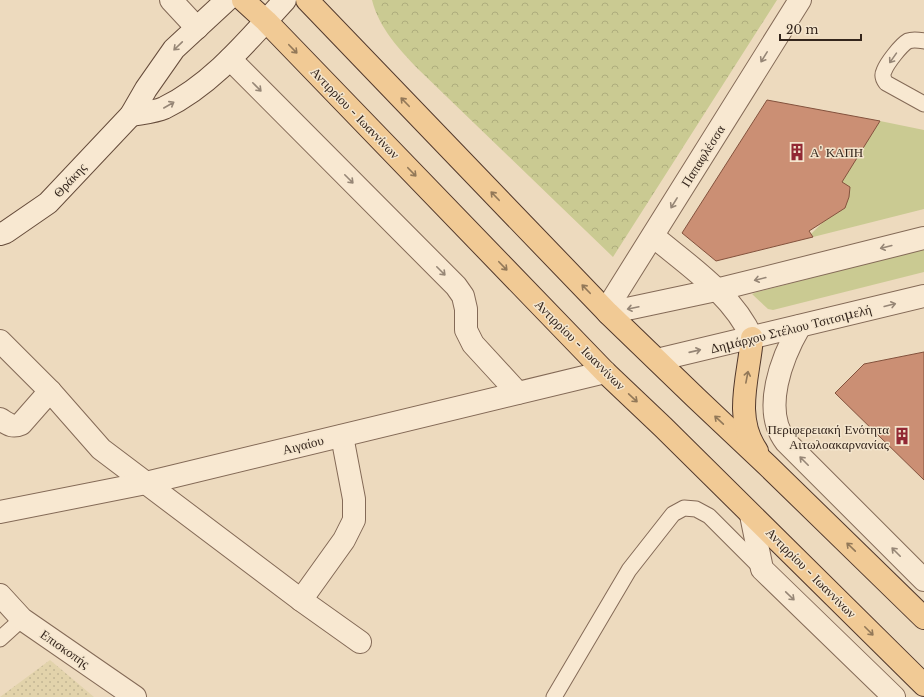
<svg xmlns="http://www.w3.org/2000/svg" width="924" height="697" font-family="'Libre Baskerville',serif">
  <defs>
    <pattern id="farmland-dots" width="8" height="8" patternUnits="userSpaceOnUse"><rect width="8" height="8" fill="#e2d3ab"/><path d="M2 2h.1M6 6h.1" fill="none" stroke="#c2b593" stroke-width="1.8" stroke-linecap="round"/></pattern>
    <pattern id="park-crowns" width="20" height="18" patternUnits="userSpaceOnUse"><rect width="20" height="18" fill="#caca92"/><path d="M2 6a3 3 0 1 1 6 0M12 15a3 3 0 1 1 6 0" fill="none" stroke="#aead7d"/></pattern>
  </defs>
  <rect width="100%" height="100%" fill="#eddabe"/>
  <!-- farmland -->
  <polygon fill="url(#farmland-dots)" points="50,660 94,697 0,697"/>
  <!-- grass -->
  <g fill="#caca92">
    <polygon points="880,121 924,130 924,209 813,237 811,234 824,221 845,208 849,197 850,188 842,182"/>
    <polygon points="924,249 924,272 773,310 768,309 752,294 757,292"/>
  </g>
  <!-- park -->
  <path fill="url(#park-crowns)" d="M372,0H777L613,257L418,69C399,49 379,28 372,0Z"/>
  <!-- building -->
  <g fill="#cb8f74" stroke="#83523d">
    <polygon points="767,100 880,121 842,182 850,187 849,197 845,208 809,231 813,237 716,261 682,233"/>
    <polygon points="924,352 924,480 835,393 864,364"/>
  </g>
  <g fill="none" stroke-linecap="round" stroke-linejoin="round">
    <!-- service casing -->
    <g stroke="#846a57" stroke-width="17">
      <g id="service">
        <path d="M924,41C919,40 913,39 908,41C901,45 887,63 884,71C882,75 883,79 886,83L924,104"/>
        <polyline points="0,639 22,619"/>
        <polyline points="554,697 629,570 673,514 684,508 696,509 709,516 762,569"/>
      </g>
    </g>
    <!-- minor casing -->
    <g stroke="#846a57" stroke-width="24">
      <g id="minor">
        <polyline points="171,0 197,28"/>
        <polyline points="230,59 456,286 463,296 466,309 466,330 473,344 518,393"/>
        <path d="M653,236C689,266 733,295 752,338"/>
        <polyline points="606,310 800,0"/>
        <polyline points="608,313 716,290 924,238"/>
        <polyline points="0,341 50,391 101,449 301,600 360,642"/>
        <polyline points="657,360 924,296"/>
        <path d="M0,419C8,424 12,428 21,424L50,391"/>
        <polyline points="0,595 22,619 135,697"/>
        <polyline points="301,600 344,540 354,520 354,499 342,436"/>
      </g>
    </g>
    <!-- tertiary casing -->
    <g stroke="#846a57" stroke-width="24">
      <g id="tertiary">
        <path d="M800,326C782,357 761,410 786,442L924,580"/>
        <polyline points="0,512 146,483 605,372"/>
        <polyline points="751,515 762,569 894,697"/>
      </g>
    </g>
    <!-- secondary casing -->
    <g stroke="#664c3b" stroke-width="24">
      <g id="secondary">
        <path d="M131,115C142,113 155,112 164,108C213,84 249,39 285,0"/>
        <polyline points="0,234 6,232 48,203 131,115 146,89 174,49 227,0"/>
      </g>
    </g>
    <!-- primary casing -->
    <g stroke="#52392c" stroke-width="24">
      <g id="primary">
        <polyline points="243,0 266,21 605,372 663,427 924,685"/>
        <polyline points="307,0 608,313 695,397 767,465 924,618"/>
        <path d="M752,338C749,376 733,417 757,451"/>
      </g>
    </g>
    <!-- service -->
    <use href="#service" stroke="#f8e8d1" stroke-width="15"/>
    <!-- minor -->
    <use href="#minor" stroke="#f8e8d1" stroke-width="22"/>
    <!-- tertiary -->
    <use href="#tertiary" stroke="#f8e8d1" stroke-width="22"/>
    <!-- secondary -->
    <use href="#secondary" stroke="#f8e8d1" stroke-width="22"/>
    <!-- primary -->
    <use href="#primary" stroke="#f1ca95" stroke-width="22"/>
  </g>
  <!-- one-way arrows -->
  <defs><path id="oneway-shaft" d="M-6 0H5M1.5-3L5.5 0L1.5 3" fill="none" stroke-width="1.6" stroke-linecap="round" stroke-linejoin="round"/></defs>
  <g stroke="#968676">
    <use href="#oneway-shaft" transform="translate(178 46) rotate(136)"/>
    <use href="#oneway-shaft" transform="translate(764 57) rotate(122)"/>
    <use href="#oneway-shaft" transform="translate(893 58) rotate(125)"/>
    <use href="#oneway-shaft" transform="translate(257 87) rotate(45)"/>
    <use href="#oneway-shaft" transform="translate(169 105) rotate(-30)"/>
    <use href="#oneway-shaft" transform="translate(349 179) rotate(45)"/>
    <use href="#oneway-shaft" transform="translate(674 203) rotate(122)"/>
    <use href="#oneway-shaft" transform="translate(886 247) rotate(166)"/>
    <use href="#oneway-shaft" transform="translate(441 271) rotate(45)"/>
    <use href="#oneway-shaft" transform="translate(760 279) rotate(166)"/>
    <use href="#oneway-shaft" transform="translate(890 305) rotate(-14)"/>
    <use href="#oneway-shaft" transform="translate(633 308) rotate(168)"/>
    <use href="#oneway-shaft" transform="translate(695 351) rotate(-13)"/>
    <use href="#oneway-shaft" transform="translate(804 461) rotate(-135)"/>
    <use href="#oneway-shaft" transform="translate(896 552) rotate(-135)"/>
    <use href="#oneway-shaft" transform="translate(790 596) rotate(44)"/>
  </g>
  <g stroke="#927858">
    <use href="#oneway-shaft" transform="translate(293 49) rotate(46)"/>
    <use href="#oneway-shaft" transform="translate(405 102) rotate(-134)"/>
    <use href="#oneway-shaft" transform="translate(412 172) rotate(46)"/>
    <use href="#oneway-shaft" transform="translate(495 196) rotate(-134)"/>
    <use href="#oneway-shaft" transform="translate(503 266) rotate(46)"/>
    <use href="#oneway-shaft" transform="translate(586 289) rotate(-134)"/>
    <use href="#oneway-shaft" transform="translate(747 377) rotate(-79)"/>
    <use href="#oneway-shaft" transform="translate(633 398) rotate(43)"/>
    <use href="#oneway-shaft" transform="translate(719 420) rotate(-137)"/>
    <use href="#oneway-shaft" transform="translate(851 547) rotate(-136)"/>
    <use href="#oneway-shaft" transform="translate(869 631) rotate(45)"/>
  </g>
  <!-- icons -->
  <defs>
    <g id="building-bare" transform="scale(1.38)"><path d="M-4-6H4V6H1V3H-1V6H-4ZM-2.5-4.3h1.7v1.8h-1.7ZM.8-4.3h1.7v1.8H.8ZM-2.5-1h1.7V.8h-1.7ZM.8-1h1.7V.8H.8Z" fill="#922834" stroke="#f4e5cd" stroke-width="2.5" paint-order="stroke"/></g>
  </defs>
  <g fill-rule="evenodd">
    <use href="#building-bare" x="797" y="152"/>
    <use href="#building-bare" x="902" y="436"/>
  </g>
  <g text-anchor="middle" dominant-baseline="central" stroke-width="3" stroke-linejoin="round" paint-order="stroke">
    <!-- street labels -->
    <g font-size="13" fill="#34251c" stroke="#f4e5cd">
      <text transform="translate(355 113) rotate(46)">Αντιρρίου - Ιωαννίνων</text>
      <text transform="translate(703 156) rotate(-58)">Παπαφλέσσα</text>
      <text transform="translate(70 180) rotate(-47)">Θράκης</text>
      <text transform="translate(791 329) rotate(-14)">Δημάρχου Στέλιου Τσιτσιμελή</text>
      <text transform="translate(580 345) rotate(45)">Αντιρρίου - Ιωαννίνων</text>
      <text transform="translate(303 445) rotate(-14)">Αιγαίου</text>
      <text transform="translate(811 573) rotate(45)">Αντιρρίου - Ιωαννίνων</text>
      <text transform="translate(65 649) rotate(35)">Επισκοπής</text>
    </g>
    <!-- poi labels -->
    <g font-size="13" fill="#34251c" stroke="#f4e5cd" text-anchor="start">
      <text x="810" y="152">Α' ΚΑΠΗ</text>
      <text x="889" y="429" text-anchor="end">Περιφερειακή Ενότητα<tspan x="889" dy="15">Αιτωλοακαρνανίας</tspan></text>
    </g>
  </g>
  <!-- scale -->
  <path d="M780 34v6h81v-6" fill="none" stroke="#34251c" stroke-width="2"/>
  <text x="786" y="34" font-size="12" fill="#34251c" stroke="#f4e5cd" stroke-width="3" paint-order="stroke">20 m</text>
</svg>
